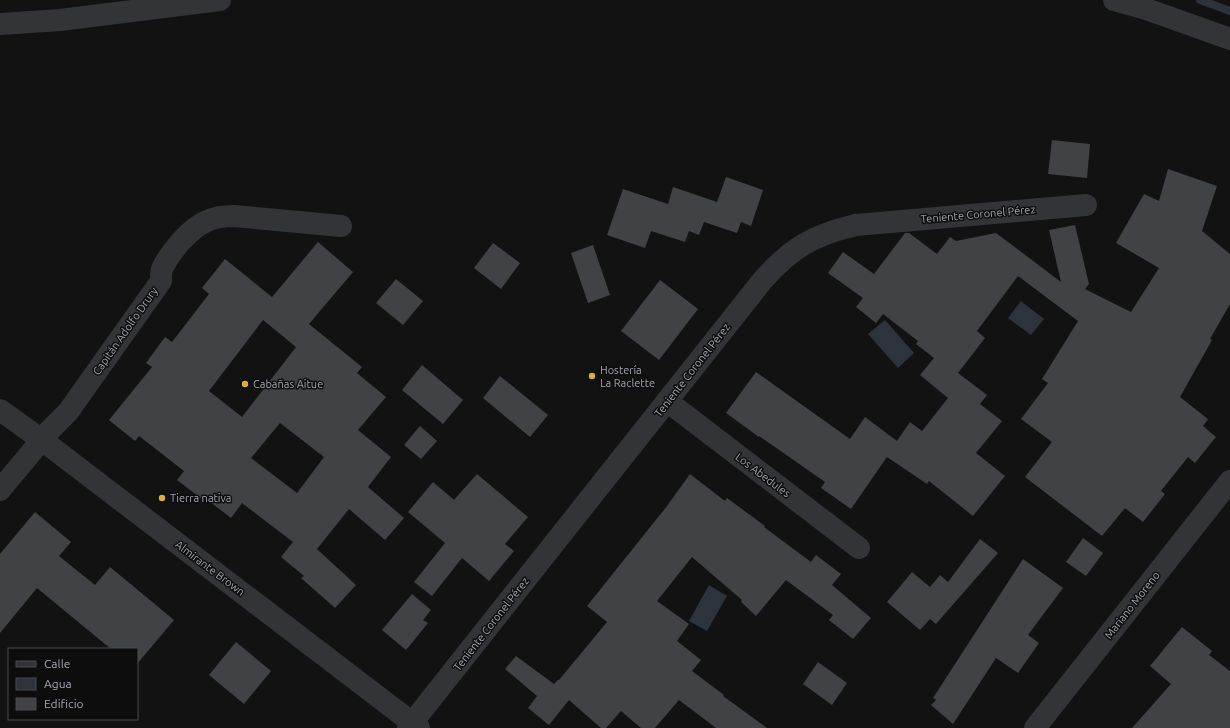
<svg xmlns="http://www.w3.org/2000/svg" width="1230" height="728" font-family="Ubuntu,sans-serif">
  <rect width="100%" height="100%" fill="#121213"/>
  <!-- water -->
  <g fill="#2d333a">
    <polygon points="1021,301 1044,319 1031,335 1008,318"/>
    <polygon points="885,320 914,353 898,368 868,334"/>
    <polygon points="709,585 727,596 707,631 689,621"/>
  </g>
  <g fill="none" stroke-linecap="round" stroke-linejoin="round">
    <!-- stream -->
    <polyline stroke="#2d333a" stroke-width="8" points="1200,0 1230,11"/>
  </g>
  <!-- building -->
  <g fill="#414246" fill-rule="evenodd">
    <polygon points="1052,140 1090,144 1087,178 1048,174"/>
    <polygon points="1168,169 1217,186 1202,231 1230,254 1230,304 1210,339 1212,340 1180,397 1208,419 1203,426 1216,437 1195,463 1188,457 1161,491 1165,494 1143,522 1125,508 1102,536 1025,477 1052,442 1021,419 1048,383 1042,379 1078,321 1018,276 977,331 985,338 958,373 987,395 980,404 1002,421 976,453 1005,476 973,516 929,481 927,484 887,457 851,509 821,488 825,482 759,436 759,437 726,413 756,372 850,439 865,417 897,441 910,422 922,431 948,398 920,375 934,358 916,344 918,341 883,314 876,323 856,307 863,298 828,273 843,252 874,274 905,233 909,233 937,254 950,237 956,241 996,233 1061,282 1049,230 1075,225 1089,284 1085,289 1131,312 1159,268 1116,243 1144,194 1159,201"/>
    <polygon points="726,177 763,190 751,226 741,222 737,233 704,222 699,235 689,231 685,242 651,231 645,248 607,235 623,189 668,204 673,187 717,202"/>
    <path d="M318,242L353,272L309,324L362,367L357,373L386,397L358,430L391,457L368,487L404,518L385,540L349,509L317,549L356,585L335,608L301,578L304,576L281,557L293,542L242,503L231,518L205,498L203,500L177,480L184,471L139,436L135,441L109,420L152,367L146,363L165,337L172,342L209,294L202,288L225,259L272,297ZM263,320L296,347L242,417L209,391ZM280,423L324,457L297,493L251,458Z"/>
    <polygon points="493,243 520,263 501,289 474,268"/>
    <polygon points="593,245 610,295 588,303 571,253"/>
    <polygon points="396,279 423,301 403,325 376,303"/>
    <polygon points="660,280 698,309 659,360 621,331"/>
    <polygon points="422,365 463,400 443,424 402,390"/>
    <polygon points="500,376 548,415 530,437 483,398"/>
    <polygon points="420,426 437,441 421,459 404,445"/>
    <polygon points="477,474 528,517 505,544 514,551 489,581 462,558 432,596 414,582 445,543 408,512 433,482 454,500"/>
    <polygon points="690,474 725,501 727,498 765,526 764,527 811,562 816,555 841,574 832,585 871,618 853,639 829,620 833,615 786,580 756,616 741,602 742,600 692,557 657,601 689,624 677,641 701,660 692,671 724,695 723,696 767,728 716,728 679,700 655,728 641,728 621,711 606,728 601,728 569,700 549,725 528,708 537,696 505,669 516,656 554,684 558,680 559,680 607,622 587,606 667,506"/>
    <polygon points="35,512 71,542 59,556 95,585 110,567 174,620 137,664 137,648 136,649 111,649 37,588 0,633 0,554"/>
    <polygon points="1083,538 1103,553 1086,576 1066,562"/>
    <polygon points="980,539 998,553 936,624 930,619 920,630 887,602 912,572 930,587 940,575 948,582"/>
    <polygon points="1023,559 1063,588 1028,635 1039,643 1018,673 996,658 953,724 931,705 936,700 933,698"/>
    <polygon points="412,594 431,610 423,620 428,623 406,650 382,630"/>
    <polygon points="1182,627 1212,651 1209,655 1230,671 1230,728 1132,728 1171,684 1150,666"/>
    <polygon points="236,642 271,671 244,704 209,675"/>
    <polygon points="818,662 847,683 832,705 803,684"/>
  </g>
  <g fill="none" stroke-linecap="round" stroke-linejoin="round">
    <!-- minor -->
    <g stroke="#333437" stroke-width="22">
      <polyline points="667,401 859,548"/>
      <polyline points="0,410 42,440 419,728"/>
      <path d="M0,490L50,430L68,412L161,281C161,277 161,272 162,269C170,252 190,228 207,221C215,217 225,216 234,216L341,226"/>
      <path d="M408,728L762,281C791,248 813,235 856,225L1086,205"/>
      <polyline points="1035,728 1230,481"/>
    </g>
    <!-- tertiary -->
    <g stroke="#333437" stroke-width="22">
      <polyline points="1114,0 1146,9 1230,39"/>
      <polyline points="0,24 60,20 220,0"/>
    </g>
  </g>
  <!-- markers -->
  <g fill="#dbae42" stroke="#0d0d0e" stroke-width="1.5">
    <circle cx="592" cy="376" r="4"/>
    <circle cx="245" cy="384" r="4"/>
    <circle cx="162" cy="498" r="4"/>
  </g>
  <g text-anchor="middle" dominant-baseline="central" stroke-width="3" stroke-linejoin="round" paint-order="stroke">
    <!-- street labels -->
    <g font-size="11" fill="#a5a8b2" stroke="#0d0d0e">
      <text transform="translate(978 214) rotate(-5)">Teniente Coronel Pérez</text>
      <text transform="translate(125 331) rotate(-55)">Capitán Adolfo Drury</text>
      <text transform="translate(692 370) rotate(-52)">Teniente Coronel Pérez</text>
      <text transform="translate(763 475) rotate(37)">Los Abedules</text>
      <text transform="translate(210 568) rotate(37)">Almirante Brown</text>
      <text transform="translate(1132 605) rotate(-52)">Mariano Moreno</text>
      <text transform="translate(491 624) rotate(-52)">Teniente Coronel Pérez</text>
    </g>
    <!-- poi labels -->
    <g font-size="11" fill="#a5a8b2" stroke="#0d0d0e" text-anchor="start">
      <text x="600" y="370">Hostería<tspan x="600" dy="13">La Raclette</tspan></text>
      <text x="253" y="384">Cabañas Aitue</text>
      <text x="170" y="498">Tierra nativa</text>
    </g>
  </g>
  <!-- legend -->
  <rect x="8" y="648" width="130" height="72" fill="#0d0d0e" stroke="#4a4b50"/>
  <rect x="16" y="661" width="20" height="6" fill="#333437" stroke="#4a4b50"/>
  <text x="44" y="668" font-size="12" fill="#a5a8b2">Calle</text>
  <rect x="16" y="678" width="20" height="12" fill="#2d333a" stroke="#4a4b50"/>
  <text x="44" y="688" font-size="12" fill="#a5a8b2">Agua</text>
  <rect x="16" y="698" width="20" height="12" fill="#414246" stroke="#4a4b50"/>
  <text x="44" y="708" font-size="12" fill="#a5a8b2">Edificio</text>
</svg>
